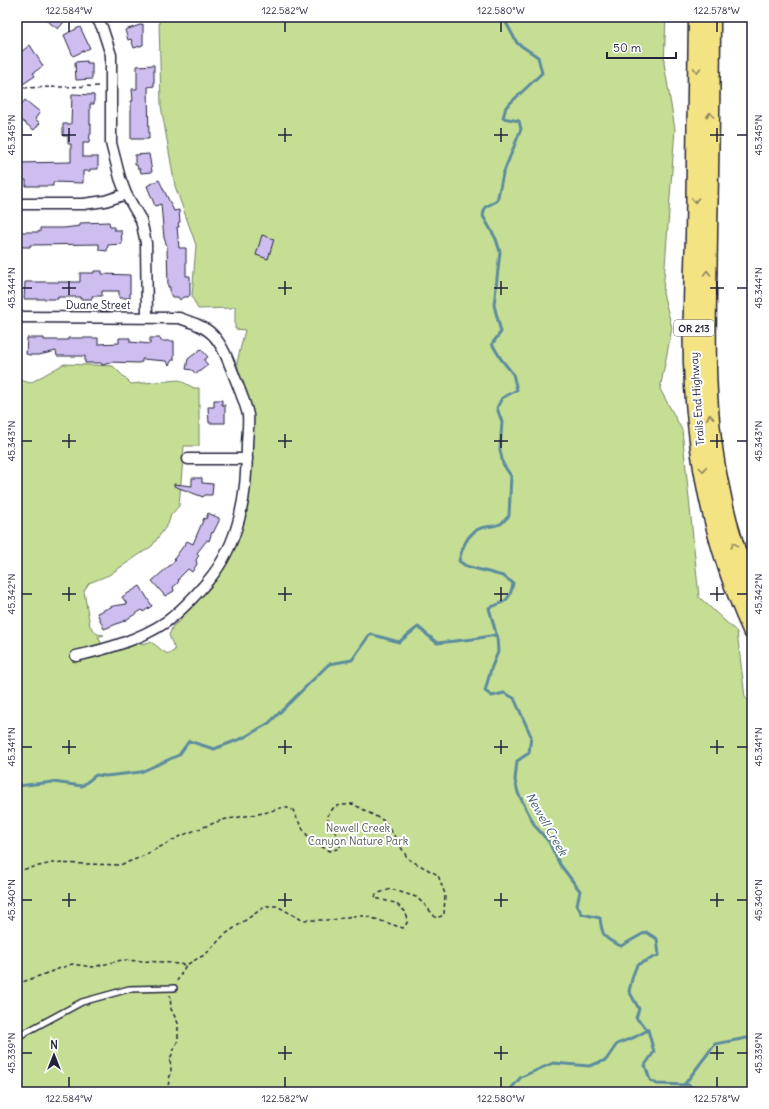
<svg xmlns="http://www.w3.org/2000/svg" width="769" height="1109" font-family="Delius,sans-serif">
  <rect width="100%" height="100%" fill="#fff"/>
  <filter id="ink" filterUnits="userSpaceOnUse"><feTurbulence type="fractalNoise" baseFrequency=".025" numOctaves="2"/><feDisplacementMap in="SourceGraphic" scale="8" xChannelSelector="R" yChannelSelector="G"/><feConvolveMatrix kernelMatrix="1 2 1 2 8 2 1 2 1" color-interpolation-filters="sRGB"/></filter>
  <g filter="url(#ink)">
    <!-- green -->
    <path fill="#c6de94" stroke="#748068" d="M159,17H666L664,63L675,129L663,293L672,328L660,389L682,430L699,597L737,632L745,697L752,705V1092H17V379L30,383L64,364L113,366L131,384L179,380L194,388H199V446H184L179,506L171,515L168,524L152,546L109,575L89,583L84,591L90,626L97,634L104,635L98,637L103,646L129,641L141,644L150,642C158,645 160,651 169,654L175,650L169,635L173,626L181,620V612L236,536L251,429L237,362L245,330L235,329V306L231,308L198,309L192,297L196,245L175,186L161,106Z"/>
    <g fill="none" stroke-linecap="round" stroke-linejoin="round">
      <!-- stream -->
      <g stroke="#5c8c9d" stroke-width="3">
        <path d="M503,17L517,43L538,57L542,73L506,107L503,118L519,121L521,129L503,174L497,201L485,207L483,216L496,239L500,252L494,305L501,332L492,344L501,359L513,374L517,390L502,398L497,408L502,422L500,450L503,464L511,476L509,516C506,518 503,523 500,524C494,527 487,526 481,528C467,533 462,548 459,561L466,566L503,576L513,583C510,602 504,602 489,608L497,637L498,652L491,669L485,691L492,696L504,693L514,698L531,736L529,753L517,761L515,780L518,793L535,826L549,842L559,863L580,891L577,905L582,914L600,918C602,937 605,939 621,946L646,932L657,939L659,955L637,965L633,975L629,991L639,1009L636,1018L648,1030L654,1052L645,1065L650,1080L657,1084L689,1085L698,1092"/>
        <polyline points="17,786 53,782 82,786 96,775 106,776 141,772 179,755 189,741 214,749 243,738 269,723 329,664 352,660 370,634 399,642 418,627 437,643 473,639 496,635"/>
        <polyline points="684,1085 715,1044 752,1037"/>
        <polyline points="508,1092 521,1077 553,1063 589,1066 606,1060 617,1044 635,1037 648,1030"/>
      </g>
    </g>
    <!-- building -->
    <g fill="#cebef0" stroke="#22223b">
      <polygon points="42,17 68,17 58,29"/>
      <polygon points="143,24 143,45 134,48 131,39 128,40 125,30"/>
      <polygon points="80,27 90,48 73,56 64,35"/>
      <polygon points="30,45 43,66 33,73 35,76 23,84 17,75 17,55"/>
      <polygon points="87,61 87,63 92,63 92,79 76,80 75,62"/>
      <polygon points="154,65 154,86 148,87 149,139 131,139 131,101 133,101 132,89 137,89 137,66"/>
      <polygon points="72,94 94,95 94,104 90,104 90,124 91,124 91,134 90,134 89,143 83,143 83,157 98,157 98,169 90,169 90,171 83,171 83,183 53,182 53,186 26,186 26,180 17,179 17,163 71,162 71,144 68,144 68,136 63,136 63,124 71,124"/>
      <polygon points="25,100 40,112 35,119 40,123 34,130 17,117 17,110"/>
      <polygon points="149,154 152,172 141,173 140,169 138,169 137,165 135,165 135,155"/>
      <polygon points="159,180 174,211 179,210 180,222 178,223 179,227 177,227 179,248 186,248 186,276 190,276 190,295 188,297 183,297 180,300 178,297 172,297 170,293 170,287 168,287 167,246 164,238 161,204 155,206 147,186"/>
      <polygon points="109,222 110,227 114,227 114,230 121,230 122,244 108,245 107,251 99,250 99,244 30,245 30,247 17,247 17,232 40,232 40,228 64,228 80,226 80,223"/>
      <polygon points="262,235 274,239 268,259 256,255"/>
      <polygon points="94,271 102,271 102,274 130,275 130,298 119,298 119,291 102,291 102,296 92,296 92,299 80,299 80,297 58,297 58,299 24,299 25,282 80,282 80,273 94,273"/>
      <polygon points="27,338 44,338 44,340 68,340 68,338 98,338 98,344 119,343 119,338 130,338 130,342 150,344 150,338 160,338 161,341 174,341 174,360 172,360 169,365 166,361 142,359 142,362 138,363 110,362 110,363 102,365 101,363 85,363 85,356 57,356 56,351 39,355 30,355 26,354"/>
      <polygon points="201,349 208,357 204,360 208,365 196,374 192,370 186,369 188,359"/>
      <polygon points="214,400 222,400 222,405 225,405 225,423 209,423 208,407 214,407"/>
      <polygon points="192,478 202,478 202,483 213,484 212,495 205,495 203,497 174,486 174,484 192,486"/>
      <polygon points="208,513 219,518 219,521 213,533 212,532 209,541 207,540 197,553 199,555 196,560 197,564 192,572 188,569 179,578 178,583 173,587 174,591 165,596 152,581 176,560 174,559 187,541 193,544 204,518 206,519"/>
      <polygon points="140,586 152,606 143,612 142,610 124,621 104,629 97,613 113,606 127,604 122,597"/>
    </g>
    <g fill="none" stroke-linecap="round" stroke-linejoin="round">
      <!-- lane casing -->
      <g stroke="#22223b" stroke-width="8">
        <polyline id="lane" points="17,1037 82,1002 129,989 174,988"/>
      </g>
      <!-- street casing -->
      <g stroke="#22223b" stroke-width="13">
        <g id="street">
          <polyline points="96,17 102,27 111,55 111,143 120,178 126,194 141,220 146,243 147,317"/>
          <polyline points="17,204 83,204 105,201 126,194"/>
          <path d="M17,317L179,318C191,322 204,326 213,335C223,346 228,360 233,373C238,386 245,401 248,415C249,425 247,436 247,446C247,494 240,544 207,582C195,596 181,611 166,622C139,640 107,649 76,656"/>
          <polyline points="188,459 247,459"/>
        </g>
      </g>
      <!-- highway casing -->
      <g stroke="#22223b" stroke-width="21">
        <g id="highway">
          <path d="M698,17C697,90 696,163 695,236C693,298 690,361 697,423C704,494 722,564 752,630"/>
          <path d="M711,17C711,90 709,162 708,235C707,319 702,405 720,488C727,524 738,560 752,595"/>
        </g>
      </g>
      <!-- path -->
      <g stroke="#22223b" stroke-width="1.5" stroke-dasharray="4 3" stroke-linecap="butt">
        <polyline points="17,88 101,86"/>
        <path d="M17,869L21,870L52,863L120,865L139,858L183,835L222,820L264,813L284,807L293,810C304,833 306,839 330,851L340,848V838L329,825L327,816L335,806L353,804L386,822L408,859L438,875L445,894L444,915L436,918L425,905L416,897L391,889L376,894L375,898L395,903L406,912L407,923L403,928L366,916H353L332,920H302L277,906H266L224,935L206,954L186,965L177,981"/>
        <polyline points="17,984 72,964 93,967 122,960 162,962 186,965"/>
        <polyline points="167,1092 171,1070 170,1059 178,1040 178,1023 171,1009 170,995"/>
      </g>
      <!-- lane -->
      <use href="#lane" stroke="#fff" stroke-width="5"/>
      <!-- street -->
      <use href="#street" stroke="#fff" stroke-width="10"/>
      <!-- highway -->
      <use href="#highway" stroke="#f4e382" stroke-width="18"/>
    </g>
    <!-- one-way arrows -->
    <defs><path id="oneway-chevron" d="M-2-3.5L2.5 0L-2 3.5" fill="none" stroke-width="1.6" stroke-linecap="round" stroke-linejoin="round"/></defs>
    <g stroke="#8b825e">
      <use href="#oneway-chevron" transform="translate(697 70) rotate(91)"/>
      <use href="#oneway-chevron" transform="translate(710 115) rotate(-89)"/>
      <use href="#oneway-chevron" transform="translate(695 200) rotate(91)"/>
      <use href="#oneway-chevron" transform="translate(707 273) rotate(-89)"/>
      <use href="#oneway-chevron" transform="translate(710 417) rotate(-95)"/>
      <use href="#oneway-chevron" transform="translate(703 469) rotate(82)"/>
      <use href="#oneway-chevron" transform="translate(734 545) rotate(-108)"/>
    </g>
  </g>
  <!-- ticks -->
  <path fill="none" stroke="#22223b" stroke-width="1.5" d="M69,22V32M285,22V32M501,22V32M717,22V32M69,128V142M285,128V142M501,128V142M717,128V142M22,135H32M62,135H76M278,135H292M494,135H508M710,135H724M737,135H747M69,281V295M285,281V295M501,281V295M717,281V295M22,288H32M62,288H76M278,288H292M494,288H508M710,288H724M737,288H747M69,434V448M285,434V448M501,434V448M717,434V448M22,441H32M62,441H76M278,441H292M494,441H508M710,441H724M737,441H747M69,587V601M285,587V601M501,587V601M717,587V601M22,594H32M62,594H76M278,594H292M494,594H508M710,594H724M737,594H747M69,740V754M285,740V754M501,740V754M717,740V754M22,747H32M62,747H76M278,747H292M494,747H508M710,747H724M737,747H747M69,893V907M285,893V907M501,893V907M717,893V907M22,900H32M62,900H76M278,900H292M494,900H508M710,900H724M737,900H747M285,1046V1060M501,1046V1060M717,1046V1060M22,1053H32M278,1053H292M494,1053H508M710,1053H724M737,1053H747M69,1077V1087M285,1077V1087M501,1077V1087M717,1077V1087"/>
  <g text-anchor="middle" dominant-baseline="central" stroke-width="4" stroke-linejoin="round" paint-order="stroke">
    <!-- shield labels -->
    <rect fill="#fff" stroke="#646476" stroke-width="1" x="674" y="320" width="40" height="16" rx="3"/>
    <g font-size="10" font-weight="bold" fill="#22223b">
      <text x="694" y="328">OR 213</text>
    </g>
    <!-- street labels -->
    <g font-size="11" fill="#22223b" stroke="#fff">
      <text x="98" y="305">Duane Street</text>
      <text transform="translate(697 399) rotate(-94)">Trails End Highway</text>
    </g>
    <!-- park labels -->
    <g font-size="11" fill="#535a56" stroke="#fff">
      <text x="358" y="828">Newell Creek<tspan x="358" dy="13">Canyon Nature Park</tspan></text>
    </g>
    <!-- water labels -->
    <g font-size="12" font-style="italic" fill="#446074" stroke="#fff">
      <text transform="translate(547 824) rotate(60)">Newell Creek</text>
    </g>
  </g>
  <!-- margin -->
  <rect width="769" height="1109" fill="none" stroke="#fff" stroke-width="44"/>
  <!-- north arrow -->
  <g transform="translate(54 1055)" stroke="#ffffff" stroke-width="3" paint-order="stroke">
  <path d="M0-3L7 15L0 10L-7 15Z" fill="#22223b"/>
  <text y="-6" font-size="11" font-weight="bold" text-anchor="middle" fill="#22223b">N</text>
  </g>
  <!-- scale -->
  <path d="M607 52v6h69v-6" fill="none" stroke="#22223b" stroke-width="2"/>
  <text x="613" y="52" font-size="12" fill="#22223b" stroke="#ffffff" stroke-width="3" paint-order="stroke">50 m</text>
  <rect x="22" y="22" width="725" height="1065" fill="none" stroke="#22223b" stroke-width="1.5"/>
  <g font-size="10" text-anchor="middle" fill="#22223b">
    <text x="69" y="14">122.584°W</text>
    <text x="285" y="14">122.582°W</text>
    <text x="501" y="14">122.580°W</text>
    <text x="717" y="14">122.578°W</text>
    <text transform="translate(11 135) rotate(-90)" y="4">45.345°N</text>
    <text transform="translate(758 135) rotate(-90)" y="4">45.345°N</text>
    <text transform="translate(11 288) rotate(-90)" y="4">45.344°N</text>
    <text transform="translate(758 288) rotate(-90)" y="4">45.344°N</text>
    <text transform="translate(11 441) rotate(-90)" y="4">45.343°N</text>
    <text transform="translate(758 441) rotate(-90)" y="4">45.343°N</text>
    <text transform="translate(11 594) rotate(-90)" y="4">45.342°N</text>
    <text transform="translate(758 594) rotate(-90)" y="4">45.342°N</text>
    <text transform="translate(11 747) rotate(-90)" y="4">45.341°N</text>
    <text transform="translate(758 747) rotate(-90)" y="4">45.341°N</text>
    <text transform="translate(11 900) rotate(-90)" y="4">45.340°N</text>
    <text transform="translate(758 900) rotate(-90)" y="4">45.340°N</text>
    <text transform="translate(11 1053) rotate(-90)" y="4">45.339°N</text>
    <text transform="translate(758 1053) rotate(-90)" y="4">45.339°N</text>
    <text x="69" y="1102">122.584°W</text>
    <text x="285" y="1102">122.582°W</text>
    <text x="501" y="1102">122.580°W</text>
    <text x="717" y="1102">122.578°W</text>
  </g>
</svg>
